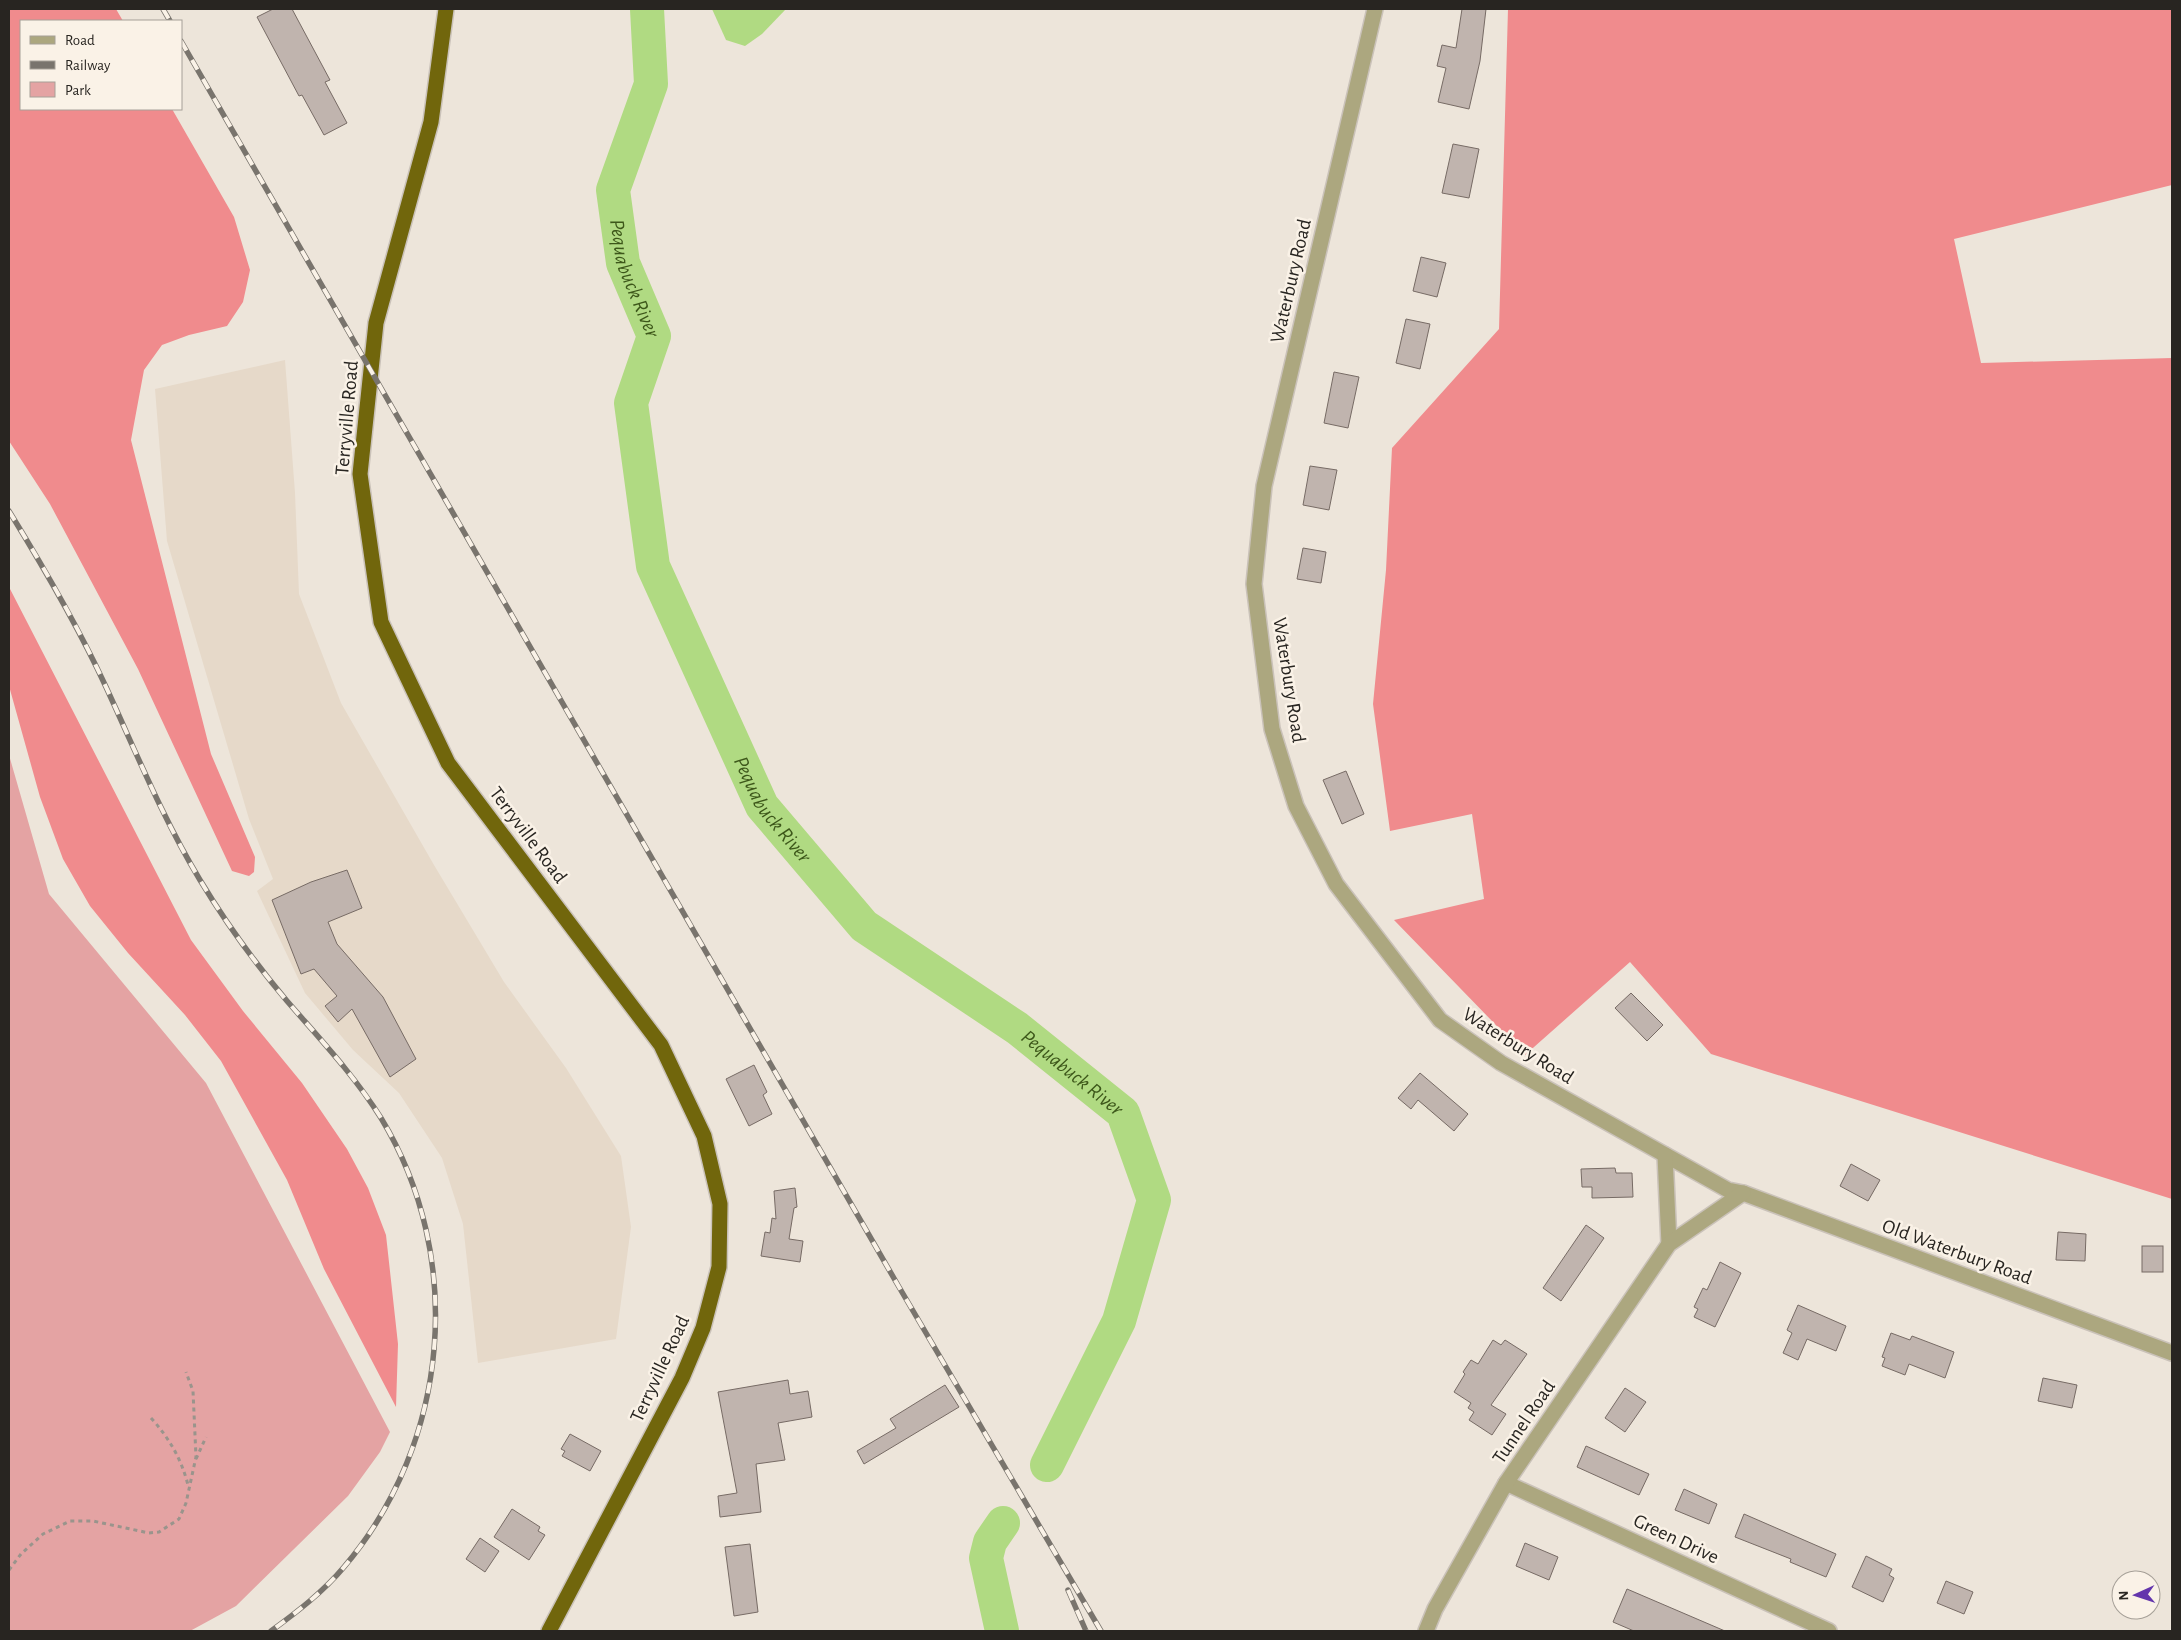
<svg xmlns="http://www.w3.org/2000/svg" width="2181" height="1640" font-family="'Alegreya Sans',sans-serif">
  <rect width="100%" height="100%" fill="#ede5da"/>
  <!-- built -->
  <polygon fill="#e6d9c9" points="285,360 295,493 299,594 341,703 434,865 504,982 566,1068 621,1156 631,1227 616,1339 478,1363 463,1224 442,1158 399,1093 353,1050 305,993 257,891 273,879 249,819 167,541 155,389"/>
  <!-- green -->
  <polygon fill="#e4a3a3" points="9,755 49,894 206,1083 390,1432 380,1452 348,1496 236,1606 190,1631 9,1631"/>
  <!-- forest -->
  <g fill="#f08b8d">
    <polygon points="9,9 116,9 123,21 21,21 21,109 172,109 234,217 250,270 243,302 227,326 189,335 162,345 144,370 131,440 211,754 255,857 254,872 249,876 232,871 138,669 50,504 9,441"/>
    <polygon points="1508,9 2172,9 2172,185 1954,239 1981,363 2172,358 2172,1199 1711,1054 1630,962 1525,1055 1394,920 1484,899 1472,814 1390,831 1373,704 1386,570 1392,448 1499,329"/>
    <polygon points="9,587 191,940 243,1011 302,1083 347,1149 368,1188 386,1235 398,1344 396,1407 324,1269 287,1180 221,1061 185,1015 128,953 90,906 63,859 40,797 9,686"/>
  </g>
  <!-- water -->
  <polygon fill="#b0da82" points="712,9 786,9 762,34 745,46 726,40"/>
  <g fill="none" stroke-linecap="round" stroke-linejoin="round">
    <!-- river -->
    <g stroke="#b0da82" stroke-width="34">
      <path id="s1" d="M647,9L651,84L613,190L623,263L654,336L631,403L653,566L762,806L864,926L1017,1028L1123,1113L1154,1200L1119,1321L1047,1465"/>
      <polyline points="1002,1631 986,1558 990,1542 1003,1523"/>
    </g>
  </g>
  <!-- building -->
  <g fill="#c0b4ae" stroke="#776b65">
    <polygon points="273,9 292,9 330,80 325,82 347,123 324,135 302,95 299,96 257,17"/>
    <polygon points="1462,9 1486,9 1480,61 1469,109 1438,102 1446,68 1437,66 1442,45 1456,48"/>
    <polygon points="1453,144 1479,149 1469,198 1442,193"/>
    <polygon points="1421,257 1446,263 1437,297 1413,291"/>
    <polygon points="1406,319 1430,324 1420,369 1396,363"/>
    <polygon points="1334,372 1359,377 1348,428 1324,423"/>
    <polygon points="1310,466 1337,470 1329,510 1303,505"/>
    <polygon points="1303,548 1326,552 1321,583 1297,579"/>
    <polygon points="1346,771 1364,814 1342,824 1323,780"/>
    <polygon points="347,870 362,908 328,922 337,944 383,997 416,1059 390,1077 352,1009 338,1022 325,1006 337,996 314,969 301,974 272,900 311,882"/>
    <polygon points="1631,993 1663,1025 1647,1041 1615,1008"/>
    <polygon points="754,1065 767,1092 763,1095 772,1114 749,1126 726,1079"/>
    <polygon points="1420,1073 1468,1114 1454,1131 1418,1100 1411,1109 1398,1098"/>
    <polygon points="1851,1164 1880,1180 1868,1201 1840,1186"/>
    <polygon points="1615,1168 1616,1173 1632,1173 1633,1197 1592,1198 1592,1187 1582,1187 1581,1169"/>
    <polygon points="795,1188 797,1207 794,1208 789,1239 803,1241 800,1262 761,1256 765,1232 770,1233 772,1218 776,1219 774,1191"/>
    <polygon points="1586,1225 1604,1238 1561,1301 1543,1288"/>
    <polygon points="2058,1232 2086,1234 2085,1261 2056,1260"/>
    <rect x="2142" y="1246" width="21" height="26"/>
    <polygon points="1720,1262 1741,1273 1715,1327 1694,1317 1698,1309 1694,1307 1703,1288 1707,1290"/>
    <polygon points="1798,1305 1846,1326 1836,1351 1807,1339 1798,1360 1783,1353 1792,1333 1787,1330"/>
    <polygon points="1891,1333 1910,1340 1912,1336 1954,1352 1945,1378 1909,1364 1905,1375 1882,1366 1885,1358 1882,1357"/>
    <polygon points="1493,1340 1501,1345 1505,1340 1527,1354 1491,1405 1506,1414 1492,1435 1469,1420 1474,1412 1468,1408 1471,1403 1454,1392 1465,1374 1463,1372 1471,1360 1478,1364"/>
    <polygon points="2043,1378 2077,1385 2072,1408 2038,1401"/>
    <polygon points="788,1380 790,1394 808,1391 812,1417 778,1423 785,1460 756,1464 761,1512 720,1517 718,1496 737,1493 718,1392"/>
    <polygon points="945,1385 959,1407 864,1464 857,1451 896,1428 890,1419"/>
    <polygon points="1625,1388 1646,1402 1625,1432 1605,1418"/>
    <polygon points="570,1434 601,1451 590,1471 562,1456 565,1451 561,1449"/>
    <polygon points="1586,1446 1649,1474 1639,1495 1577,1467"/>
    <polygon points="1684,1489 1717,1504 1709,1524 1675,1510"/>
    <polygon points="512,1509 540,1527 538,1531 545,1535 529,1560 494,1537"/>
    <polygon points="1744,1514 1836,1554 1826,1577 1790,1562 1791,1559 1735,1537"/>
    <polygon points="480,1538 499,1551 485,1572 466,1559"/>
    <polygon points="1525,1543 1558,1557 1549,1580 1516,1566"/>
    <polygon points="750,1544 758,1612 734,1616 725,1547"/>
    <polygon points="1866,1556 1892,1569 1889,1575 1894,1578 1883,1602 1852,1587"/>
    <polygon points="1946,1581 1973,1592 1964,1614 1937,1603"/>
    <polygon points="1627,1589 1725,1631 1634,1631 1613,1622"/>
  </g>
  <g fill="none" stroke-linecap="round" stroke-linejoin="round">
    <!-- minor casing -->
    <g stroke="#cac2b9" stroke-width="18">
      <g id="minor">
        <polyline points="1375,9 1264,486 1254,584 1272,729 1296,806 1336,884 1440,1020 1501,1063 1728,1190 1743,1193 2172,1353"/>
        <polyline points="1665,1155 1669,1244"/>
        <polyline points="1506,1483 1829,1631"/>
        <polyline points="1426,1631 1435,1609 1506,1483 1669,1244 1743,1193"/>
      </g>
    </g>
    <!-- trunk casing -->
    <g stroke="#cac2b9" stroke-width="18">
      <polyline id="trunk" points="446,9 431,122 376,323 360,474 381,622 448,763 661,1045 704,1136 720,1204 719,1267 703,1328 682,1378 549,1631"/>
    </g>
    <!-- path -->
    <g stroke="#9a948c" stroke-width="3" stroke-dasharray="4 4" stroke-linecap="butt">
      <path d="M151,1418C169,1438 181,1458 188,1485"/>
      <polyline points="196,1459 206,1437"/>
      <polyline points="9,1570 21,1554 43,1534 70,1521 93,1521 149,1533 159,1532 179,1519 186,1503 196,1457 193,1391 186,1372"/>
    </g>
    <!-- minor -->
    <use href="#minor" stroke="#aca77f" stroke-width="15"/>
    <!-- trunk -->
    <use href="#trunk" stroke="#71660c" stroke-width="15"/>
    <!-- rail casing -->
    <g stroke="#79746d" stroke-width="5.5">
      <g id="rail">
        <polyline points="163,9 170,21"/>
        <polyline points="181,41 899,1287 1101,1631"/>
        <path d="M9,511C44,568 78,626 106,687C136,752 163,819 200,880C226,923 255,963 287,1001C320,1039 354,1075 381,1118C466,1258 450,1442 344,1567C323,1592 297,1612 271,1631"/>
        <polyline points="1068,1590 1086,1631"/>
      </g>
    </g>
    <!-- rail -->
    <use href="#rail" stroke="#faf2e7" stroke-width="4" stroke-dasharray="11" stroke-linecap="butt"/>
  </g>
  <g text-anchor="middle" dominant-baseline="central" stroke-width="5" stroke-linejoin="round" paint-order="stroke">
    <!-- street labels -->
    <g font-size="20" fill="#282521" stroke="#faf2e7">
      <text transform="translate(1291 281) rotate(-77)">Waterbury Road</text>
      <text transform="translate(347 418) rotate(-85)">Terryville Road</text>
      <text transform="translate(1289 680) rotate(81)">Waterbury Road</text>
      <text transform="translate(528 835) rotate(53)">Terryville Road</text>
      <text transform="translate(1518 1046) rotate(32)">Waterbury Road</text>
      <text transform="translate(1957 1252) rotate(20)">Old Waterbury Road</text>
      <text transform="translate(660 1369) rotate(-65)">Terryville Road</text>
      <text transform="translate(1524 1422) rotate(-56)">Tunnel Road</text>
      <text transform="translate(1676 1539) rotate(25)">Green Drive</text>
    </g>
    <!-- water labels -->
    <g font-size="21" font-style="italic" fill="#3d571a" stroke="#faf2e7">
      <text stroke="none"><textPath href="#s1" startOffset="279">Pequabuck River</textPath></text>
      <text stroke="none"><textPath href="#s1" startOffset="848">Pequabuck River</textPath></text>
      <text stroke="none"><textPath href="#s1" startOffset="1252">Pequabuck River</textPath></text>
    </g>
  </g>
  <!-- border -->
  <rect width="2181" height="1640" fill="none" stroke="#282521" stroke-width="20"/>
  <!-- legend -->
  <rect x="20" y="20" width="162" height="90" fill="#faf2e7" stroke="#a6a098"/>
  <rect x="30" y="36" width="25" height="8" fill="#aca77f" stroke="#a6a098"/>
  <text x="65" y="45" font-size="15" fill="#282521">Road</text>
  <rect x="30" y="61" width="25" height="8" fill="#79746d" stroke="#a6a098"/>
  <text x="65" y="70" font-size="15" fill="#282521">Railway</text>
  <rect x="30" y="82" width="25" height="15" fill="#e4a3a3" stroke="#a6a098"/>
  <text x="65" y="95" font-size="15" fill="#282521">Park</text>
  <!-- north arrow -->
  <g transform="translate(2136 1595) rotate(267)"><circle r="24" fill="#faf2e7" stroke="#a6a098"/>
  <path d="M0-4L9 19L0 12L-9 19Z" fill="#6335ac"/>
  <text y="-8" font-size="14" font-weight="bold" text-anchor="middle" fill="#282521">N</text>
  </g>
</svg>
